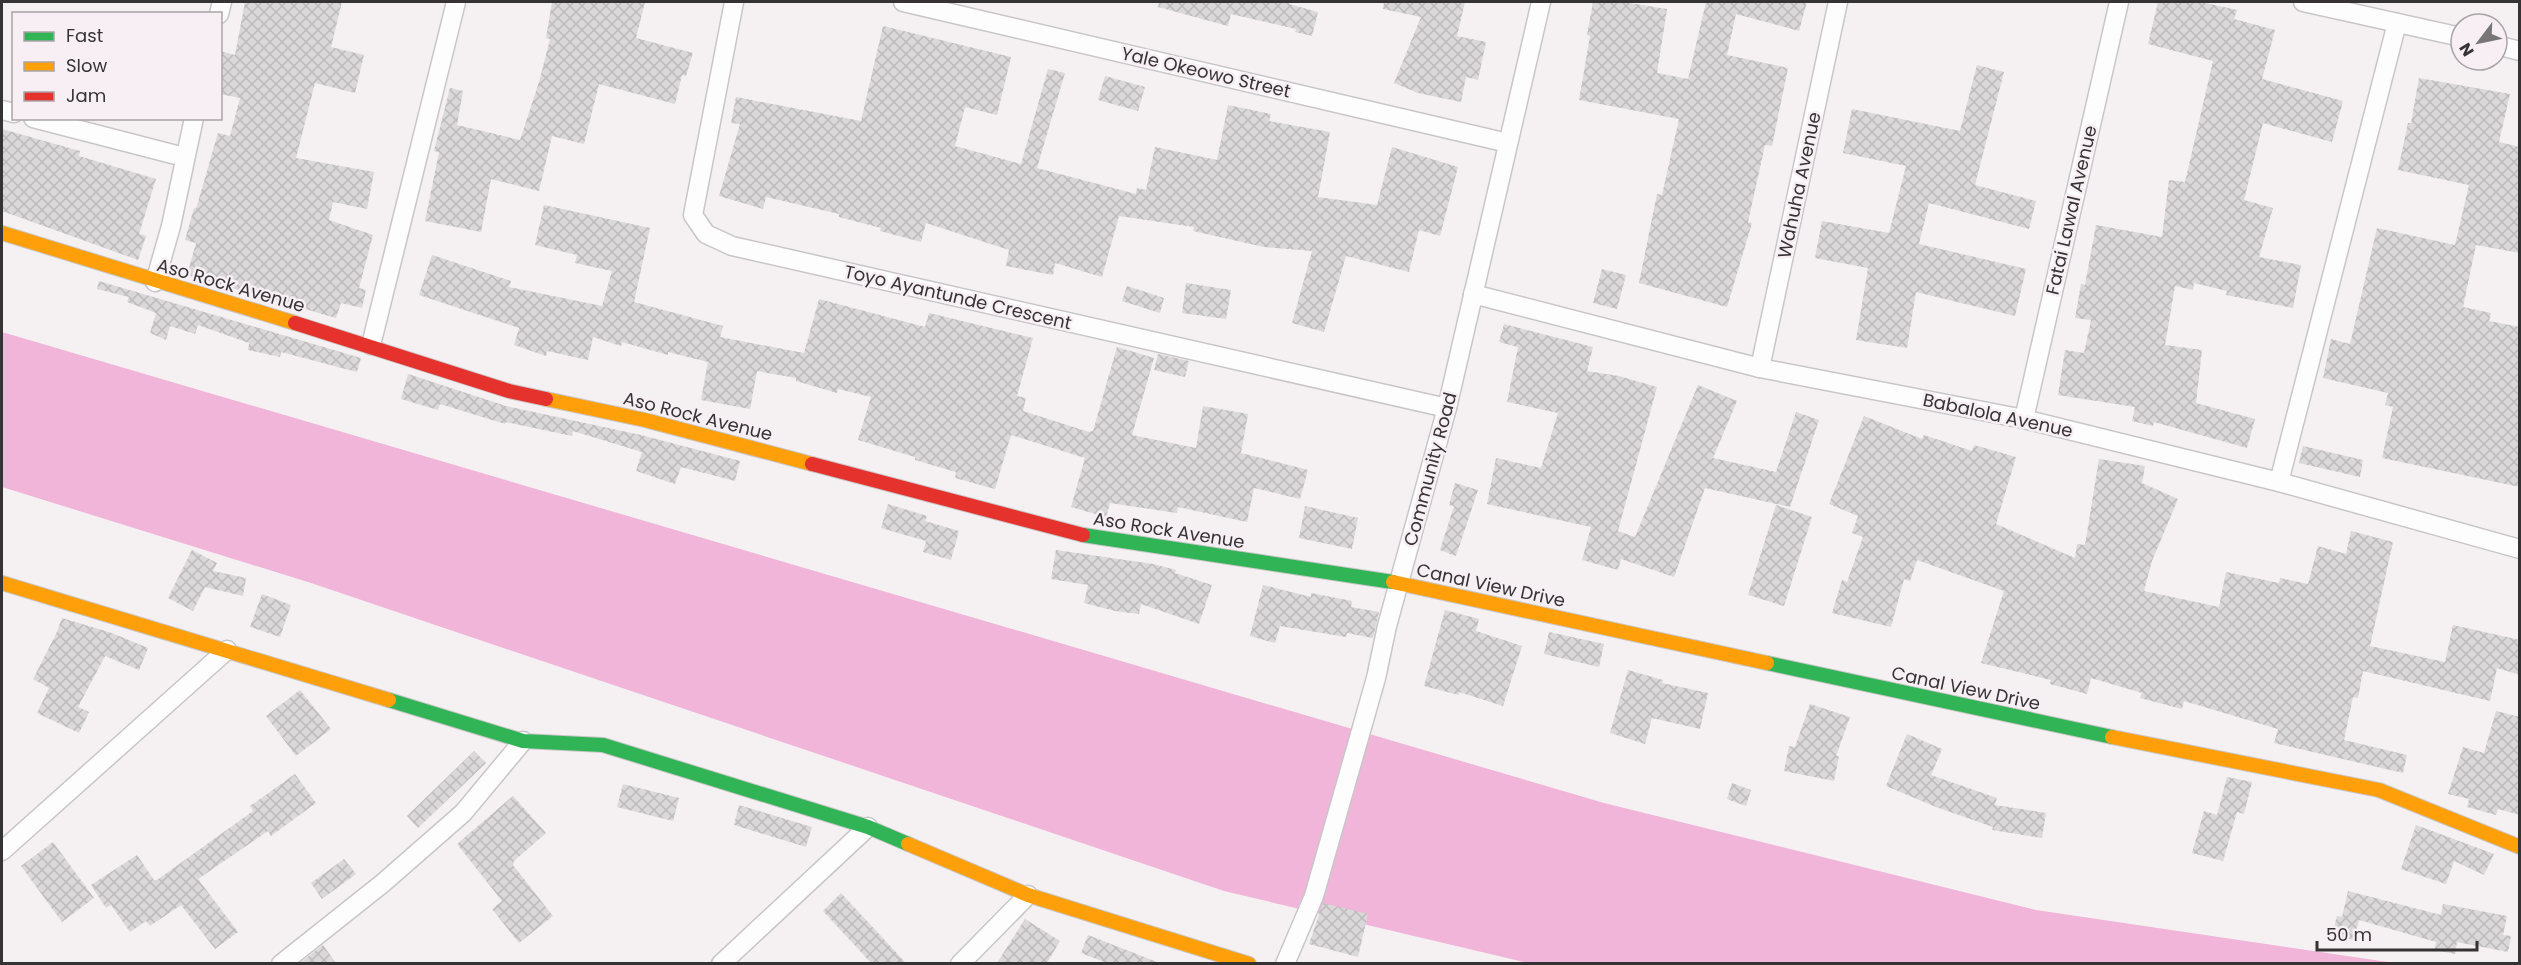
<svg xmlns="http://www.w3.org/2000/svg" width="2521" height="965" font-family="Poppins,sans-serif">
  <defs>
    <pattern id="building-cross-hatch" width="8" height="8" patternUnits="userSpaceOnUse" patternTransform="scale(1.5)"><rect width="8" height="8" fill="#dad8d8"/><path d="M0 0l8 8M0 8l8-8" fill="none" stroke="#bcbaba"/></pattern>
  </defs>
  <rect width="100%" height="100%" fill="#f5f1f3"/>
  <!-- water -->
  <polygon fill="#f0b5d8" points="2,332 1604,803 2036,910 2395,963 1528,963 1224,891 311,583 2,487"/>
  <!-- building -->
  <g fill="url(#building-cross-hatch)">
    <polygon points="245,2 342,2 331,47 364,55 355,93 315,83 296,158 374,172 367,209 333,202 329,220 373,235 359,288 366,290 362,308 341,303 336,318 187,275 196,243 185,240 194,208 196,209 218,133 230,136 240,98 220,94 220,51 235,55"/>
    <polygon points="552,2 645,2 636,38 693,53 686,76 682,75 675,104 599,84 584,144 552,136 539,191 491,179 481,232 425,221 439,152 434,151 450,88 463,91 457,125 520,140 539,82 550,39 546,38"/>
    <polygon points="1159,2 1290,2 1289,4 1318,12 1312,36 1295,32 1296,29 1231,14 1228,26 1158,7"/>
    <polygon points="1384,2 1465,2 1457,36 1486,42 1478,80 1466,77 1461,102 1418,93 1394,83 1421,17 1383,9"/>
    <polygon points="1593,2 1623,2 1667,9 1657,73 1688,79 1706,2 1807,2 1799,31 1736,14 1727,55 1788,68 1772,146 1765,145 1748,222 1752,223 1727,307 1639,283 1657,194 1662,195 1679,119 1579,100 1590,36 1587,35"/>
    <polygon points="2158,2 2201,2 2237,10 2234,19 2275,30 2262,79 2343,101 2332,142 2263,123 2244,200 2273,208 2259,257 2301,265 2293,308 2226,295 2227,291 2194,283 2193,290 2175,286 2165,345 2202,350 2196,403 2255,419 2247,448 2154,422 2153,426 2132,421 2135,407 2058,395 2065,350 2084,353 2091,320 2075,318 2081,284 2085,285 2096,225 2162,237 2169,180 2185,182 2213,61 2148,44"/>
    <polygon points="883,26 1011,57 997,115 965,107 955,146 1021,164 1048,69 1065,73 1037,168 1136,194 1137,188 1146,190 1155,147 1217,160 1228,105 1271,114 1269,121 1330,132 1318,197 1377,205 1392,147 1458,167 1440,236 1419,230 1409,272 1346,256 1324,332 1292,323 1312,251 1264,247 1193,231 1194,227 1119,216 1102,277 1055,263 1053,275 1006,266 1009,250 926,223 921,242 880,231 881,228 839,217 839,214 766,197 763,209 719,196 740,124 731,123 736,97 861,121"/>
    <polygon points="1977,65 2004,72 1975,185 2036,201 2029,229 1929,203 1919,244 2026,269 2015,316 1916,292 1907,348 1856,340 1868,268 1815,258 1822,221 1889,233 1906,166 1843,153 1852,109 1960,131"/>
    <polygon points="1105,76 1145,87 1138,111 1098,100"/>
    <polygon points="2419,78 2510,94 2499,142 2520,147 2520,253 2476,245 2463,307 2491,313 2489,321 2520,327 2520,487 2382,458 2393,407 2385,405 2388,393 2323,378 2331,339 2350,344 2377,228 2455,245 2469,185 2398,170 2408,123 2411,123"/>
    <polygon points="2,129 80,151 79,156 156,179 139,234 146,236 138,260 2,211"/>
    <polygon points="544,205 650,228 634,302 723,326 720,337 804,353 819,299 925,327 929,313 1033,338 1017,396 1026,398 1023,411 1089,432 1093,431 1117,347 1154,358 1132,435 1196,448 1203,406 1248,414 1241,453 1308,470 1300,499 1254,488 1247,522 1178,507 1177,513 1110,503 1106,517 1071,507 1085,458 1011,435 995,489 955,478 956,472 915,460 915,457 858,440 871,397 838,389 837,393 796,381 796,378 757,371 750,409 701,400 708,362 668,352 668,355 622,342 621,346 593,337 588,360 547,351 546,356 514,345 519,328 419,295 432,255 511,281 509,287 602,306 612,271 575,263 577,255 535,245"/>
    <polygon points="1602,269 1626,275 1617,309 1593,303"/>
    <polygon points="99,281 361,358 357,372 281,352 280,357 248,350 249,343 198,325 195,334 170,326 166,340 150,333 156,313 127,302 129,297 97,289"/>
    <polygon points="1186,283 1231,290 1226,319 1182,313"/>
    <polygon points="1127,286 1164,298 1160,313 1122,301"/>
    <polygon points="1504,324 1593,347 1587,371 1619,376 1657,387 1618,531 1635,537 1698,385 1737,401 1713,458 1776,472 1796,412 1819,420 1790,507 1705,488 1674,577 1621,559 1618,570 1582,560 1591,527 1487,504 1496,458 1541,468 1558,413 1507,402 1518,347 1499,342"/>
    <polygon points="1158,354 1189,361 1185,377 1154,370"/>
    <polygon points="408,374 506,406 641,435 740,461 735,481 681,467 675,484 636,471 642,452 573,431 572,436 506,422 505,424 440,404 438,410 401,399"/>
    <polygon points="1864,416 1922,439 1924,435 1972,451 1974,445 2016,457 1996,524 2075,558 2077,544 2085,545 2099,459 2145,466 2142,483 2178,499 2152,561 2144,591 2219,607 2226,572 2279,583 2280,578 2308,584 2318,546 2346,554 2351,531 2393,542 2370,646 2445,662 2453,625 2520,640 2520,675 2497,668 2490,701 2363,671 2358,698 2353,697 2344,740 2407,755 2403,773 2274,743 2278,729 2184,701 2182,709 2140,698 2142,693 2091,678 2087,694 2050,684 2051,680 1981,663 2004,591 1917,560 1910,581 1904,579 1891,627 1832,613 1842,580 1847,582 1863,537 1852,533 1858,516 1829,504"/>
    <polygon points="2303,446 2363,460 2360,477 2299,463"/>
    <polygon points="1455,483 1478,490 1456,556 1440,550 1454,506 1449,505"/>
    <polygon points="888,504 927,516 925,521 959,531 951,560 923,552 926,541 881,528"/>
    <polygon points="1776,505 1812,517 1784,606 1748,595"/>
    <polygon points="1305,506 1358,518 1352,549 1299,538"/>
    <polygon points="192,550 217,563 213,571 246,578 243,596 205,587 193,611 168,598"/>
    <polygon points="1056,550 1153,564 1176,570 1175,573 1212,585 1199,624 1141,604 1139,614 1115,611 1084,603 1088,585 1051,579"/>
    <polygon points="1263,585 1311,597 1311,593 1352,601 1351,607 1379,612 1373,638 1347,633 1346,637 1280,626 1275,643 1250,636"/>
    <polygon points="262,594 291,605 280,637 250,627"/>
    <polygon points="1445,610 1479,619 1476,631 1522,646 1503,706 1459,692 1459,695 1424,686"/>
    <polygon points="62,618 112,633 148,648 139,670 105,656 78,707 89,712 79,733 37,713 49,688 33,679 56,634"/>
    <polygon points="1549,632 1604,644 1599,667 1544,654"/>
    <polygon points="1628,670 1663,680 1662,683 1708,693 1700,729 1652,718 1645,744 1610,733"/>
    <polygon points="300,690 331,729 296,756 266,716"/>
    <polygon points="1810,704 1850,717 1836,756 1839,756 1834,781 1784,771 1789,746 1795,747"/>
    <polygon points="2496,711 2520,717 2520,815 2498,809 2496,815 2467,807 2469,799 2448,794 2463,747 2484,753"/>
    <polygon points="1907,734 1942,749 1931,775 1997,798 1995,805 2046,813 2042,838 1992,830 1993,827 1936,807 1886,786"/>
    <polygon points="474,751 486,763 418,828 407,816"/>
    <polygon points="295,774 316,803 271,836 268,831 198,879 238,932 215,949 181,905 150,926 146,921 130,932 111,905 106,908 91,885 137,855 154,880 157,880 253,811 250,806"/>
    <polygon points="2227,777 2252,782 2244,814 2237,812 2223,861 2192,853 2204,811 2217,815"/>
    <polygon points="1732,783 1751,790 1746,806 1727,799"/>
    <polygon points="623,784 679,798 673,821 617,807"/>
    <polygon points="513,796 546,833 514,861 513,865 553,916 519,943 492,909 502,901 457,844"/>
    <polygon points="739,805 812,827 806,847 734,825"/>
    <polygon points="2416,825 2494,854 2484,875 2454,861 2446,884 2401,869"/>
    <polygon points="53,842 94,898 62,922 21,866"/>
    <polygon points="344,859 356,874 322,899 311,883"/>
    <polygon points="2348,891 2441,915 2443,904 2507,916 2503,935 2511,936 2508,952 2457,942 2455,954 2435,950 2436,942 2359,920 2354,940 2332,935 2337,916 2342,917"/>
    <polygon points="841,893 906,963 871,963 823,911"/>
    <polygon points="1323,903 1368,914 1358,957 1309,944"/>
    <polygon points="1025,919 1060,941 1047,963 997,963"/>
    <polygon points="1088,935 1157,962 1157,963 1107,963 1081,953"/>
    <polygon points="323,945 336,963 300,963"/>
  </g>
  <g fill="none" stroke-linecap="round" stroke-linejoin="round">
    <!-- street casing -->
    <g stroke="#c9c6c8" stroke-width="21">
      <g id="street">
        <polyline points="734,2 693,215 706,234 732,246 1447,408"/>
        <polyline points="903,2 1508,143"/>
        <polyline points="2303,2 2461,37"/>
        <polyline points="219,14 222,2"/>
        <polyline points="2497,45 2520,51"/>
        <polyline points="2,110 14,113"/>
        <polyline points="33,118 184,157"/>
        <polyline points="155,282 171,226 194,118"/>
        <polyline points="1473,294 1760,368 2024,419 2279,482 2520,549"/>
        <polyline points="371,345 456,2"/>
        <polyline points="1760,368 1838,2"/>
        <polyline points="2024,419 2119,2"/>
        <polyline points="2279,482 2397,23"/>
        <polyline points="2,851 227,650"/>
        <polyline points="281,964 383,883 463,813 523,741"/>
        <polyline points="721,964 868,827"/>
        <polyline points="960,964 1028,895"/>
        <polyline points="1285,964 1314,896 1376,678 1387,626 1447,408 1541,2"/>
      </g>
    </g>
    <!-- fast casing -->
    <g stroke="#c9c6c8" stroke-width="16">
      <g id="fast">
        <polyline points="1083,535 1393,582"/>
        <polyline points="1767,663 2112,737"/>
        <polyline points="389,700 523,741 603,745 868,827 908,844"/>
      </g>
    </g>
    <!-- slow casing -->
    <g stroke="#c9c6c8" stroke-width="16">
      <g id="slow">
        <polyline points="2,233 295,323"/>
        <polyline points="546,399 645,420 812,464"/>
        <polyline points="1393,582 1767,663"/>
        <polyline points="2,583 389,700"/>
        <polyline points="2112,737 2379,790 2520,847"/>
        <polyline points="908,844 1028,895 1249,964"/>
      </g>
    </g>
    <!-- jam casing -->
    <g stroke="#c9c6c8" stroke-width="16">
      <g id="jam">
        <polyline points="295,323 509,391 546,399"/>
        <polyline points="812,464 1083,535"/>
      </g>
    </g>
    <!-- street -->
    <use href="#street" stroke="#fefdfd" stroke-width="18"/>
    <!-- fast -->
    <use href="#fast" stroke="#30b455" stroke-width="14"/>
    <!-- slow -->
    <use href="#slow" stroke="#ff9f0a" stroke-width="14"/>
    <!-- jam -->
    <use href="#jam" stroke="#e5322d" stroke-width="14"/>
  </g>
  <g text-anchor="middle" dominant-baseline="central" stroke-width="5" stroke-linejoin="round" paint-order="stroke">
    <!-- street labels -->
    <g font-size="18" fill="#363334" stroke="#f7eff3">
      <text transform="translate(1206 72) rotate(13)">Yale Okeowo Street</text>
      <text transform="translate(1799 185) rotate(-78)">Wahuha Avenue</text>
      <text transform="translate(2071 210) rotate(-77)">Fatai Lawal Avenue</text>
      <text transform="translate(231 285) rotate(16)">Aso Rock Avenue</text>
      <text transform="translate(958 297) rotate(13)">Toyo Ayantunde Crescent</text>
      <text transform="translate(1998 415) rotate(12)">Babalola Avenue</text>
      <text transform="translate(698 416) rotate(14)">Aso Rock Avenue</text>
      <text transform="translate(1430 469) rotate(-75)">Community Road</text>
      <text transform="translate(1169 530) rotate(9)">Aso Rock Avenue</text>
      <text transform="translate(1491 585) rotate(12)">Canal View Drive</text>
      <text transform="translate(1966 688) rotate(12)">Canal View Drive</text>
    </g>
  </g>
  <!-- border -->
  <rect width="2521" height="965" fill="none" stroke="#363334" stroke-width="6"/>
  <!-- legend -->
  <rect x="12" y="12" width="210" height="108" fill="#f7eff3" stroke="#aaa4a7" stroke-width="1.5"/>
  <rect x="24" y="32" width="30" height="9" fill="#30b455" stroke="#aaa4a7" stroke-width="1.5"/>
  <text x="66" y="42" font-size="18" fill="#363334">Fast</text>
  <rect x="24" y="62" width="30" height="9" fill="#ff9f0a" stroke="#aaa4a7" stroke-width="1.5"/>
  <text x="66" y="72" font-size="18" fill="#363334">Slow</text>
  <rect x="24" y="92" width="30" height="9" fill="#e5322d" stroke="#aaa4a7" stroke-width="1.5"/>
  <text x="66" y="102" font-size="18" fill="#363334">Jam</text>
  <!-- north arrow -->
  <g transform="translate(2479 42) rotate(238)"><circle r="28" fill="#f7eff3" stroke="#aaa4a7" stroke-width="1.5"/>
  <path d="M0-4.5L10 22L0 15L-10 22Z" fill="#797677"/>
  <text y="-9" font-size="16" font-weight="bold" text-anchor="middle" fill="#363334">N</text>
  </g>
  <!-- scale -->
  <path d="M2317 941v9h160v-9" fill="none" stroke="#363334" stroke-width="3"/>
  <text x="2326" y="941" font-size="18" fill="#363334" stroke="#f7eff3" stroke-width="4.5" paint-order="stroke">50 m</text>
</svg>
